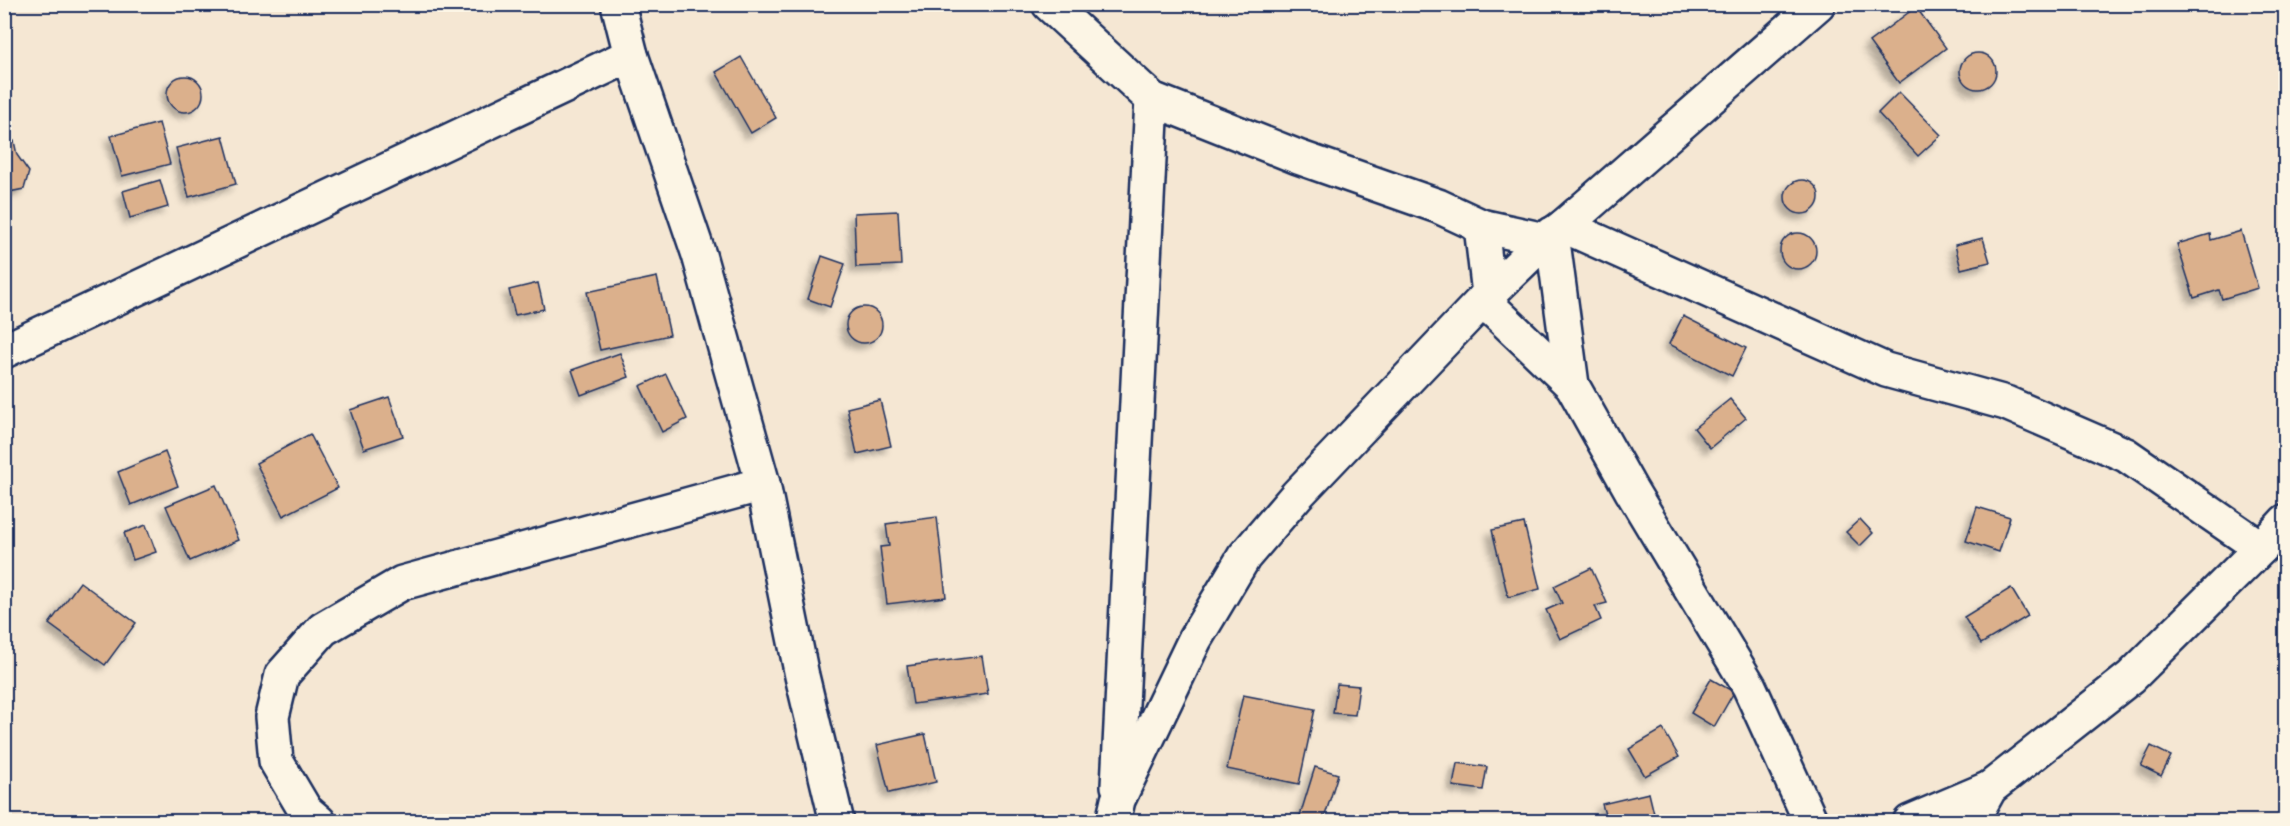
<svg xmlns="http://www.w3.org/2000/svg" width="2290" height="826" font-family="'Balsamiq Sans',sans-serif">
  <defs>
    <filter id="shadow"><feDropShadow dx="-5.5" dy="5.5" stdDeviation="3" flood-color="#0004"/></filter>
  </defs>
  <rect width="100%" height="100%" fill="#f5e7d3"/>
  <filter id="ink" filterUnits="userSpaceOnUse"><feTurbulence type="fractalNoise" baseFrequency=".0167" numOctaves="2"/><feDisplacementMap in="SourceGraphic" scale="12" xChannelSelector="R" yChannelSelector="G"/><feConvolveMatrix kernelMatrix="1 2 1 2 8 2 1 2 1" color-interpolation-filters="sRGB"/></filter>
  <g filter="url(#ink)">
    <!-- building -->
    <g fill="#dbb08c" stroke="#1b2f5e" stroke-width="1.5" filter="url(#shadow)">
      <polygon points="1916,7 1946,48 1899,83 1869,42"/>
      <circle cx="1978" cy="71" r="18"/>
      <polygon points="741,57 776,118 751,133 716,72"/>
      <circle cx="185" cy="94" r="18"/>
      <polygon points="1899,92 1941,135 1918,156 1878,113"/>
      <polygon points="159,123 170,164 122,176 111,136"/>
      <polygon points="223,136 236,184 189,197 176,148"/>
      <polygon points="14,141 17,155 29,172 24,189 4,193 4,142"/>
      <circle cx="1802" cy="197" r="17"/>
      <polygon points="160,180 168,207 130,218 123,191"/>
      <polygon points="898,211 901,265 856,267 854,213"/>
      <polygon points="2241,231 2258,288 2222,299 2219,290 2194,298 2177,244 2210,234 2211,240"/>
      <circle cx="1798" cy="251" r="18"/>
      <polygon points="1983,238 1990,262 1961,269 1955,245"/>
      <polygon points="822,256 845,264 830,307 808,299"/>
      <polygon points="657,277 670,335 600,350 587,292"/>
      <polygon points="538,283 544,309 515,315 509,290"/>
      <circle cx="864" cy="325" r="18"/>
      <polygon points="1683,316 1746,348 1732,376 1669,344"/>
      <polygon points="620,353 629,377 581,395 572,370"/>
      <polygon points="666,374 687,419 662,432 640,386"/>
      <polygon points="389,397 403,436 364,449 350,410"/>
      <polygon points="1730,399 1746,418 1710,448 1694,428"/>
      <polygon points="880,400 891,446 857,454 847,408"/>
      <polygon points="310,434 338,488 283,516 256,463"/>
      <polygon points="165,452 178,486 131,505 118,472"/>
      <polygon points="216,485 239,540 190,561 166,506"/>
      <polygon points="1977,507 2010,517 1999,552 1966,541"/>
      <polygon points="937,517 946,597 887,604 880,547 889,546 886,524"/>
      <polygon points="1860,519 1873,533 1860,546 1846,532"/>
      <polygon points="1524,523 1540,589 1508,597 1492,530"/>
      <polygon points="146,525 156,552 133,560 124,533"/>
      <polygon points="1591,568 1607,603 1595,606 1601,620 1560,639 1546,610 1562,603 1554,586"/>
      <polygon points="80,582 136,623 105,665 49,624"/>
      <polygon points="2011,588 2028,616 1981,644 1964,617"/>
      <polygon points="982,656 988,694 913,704 907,666"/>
      <polygon points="1711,679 1734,692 1714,727 1691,713"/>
      <polygon points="1337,684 1359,686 1355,715 1333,713"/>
      <polygon points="1243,695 1315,709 1299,784 1227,769"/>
      <polygon points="1663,729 1679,757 1645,776 1629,749"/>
      <polygon points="925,734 936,782 889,793 877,745"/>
      <polygon points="2151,746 2171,756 2161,776 2141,766"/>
      <polygon points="1457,763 1487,767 1483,790 1453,786"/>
      <polygon points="1315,767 1338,774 1323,822 1298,822"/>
      <polygon points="1649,793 1656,822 1607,822 1602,804"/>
    </g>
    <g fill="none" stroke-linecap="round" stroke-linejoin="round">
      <!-- minor casing -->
      <g stroke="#1b2f5e" stroke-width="38">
        <g id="minor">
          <polyline points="618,4 631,55 699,255 763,484 802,676 837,822"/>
          <polyline points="1049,4 1152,99 1298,157 1438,206 1481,226 1545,240"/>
          <polyline points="1481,226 1489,294"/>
          <polyline points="1564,226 1886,370 2006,403 2126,455 2261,548"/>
          <polyline points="1552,234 1572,385"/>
          <polyline points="1483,300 1572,385 1631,490 1749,686 1811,822"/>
          <polyline points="4,351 631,55"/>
          <polyline points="1118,786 1152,99"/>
          <polyline points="319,822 305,810 276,761 272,717 282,675 323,629 402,583 763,484"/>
          <polyline points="1113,822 1118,800 1195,639 1244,557 1297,495 1483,300 1545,240 1564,226 1818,4"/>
          <polyline points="1910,822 1990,788"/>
          <polyline points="1971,822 1990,788 2131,677 2261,548 2286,521"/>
        </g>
      </g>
      <!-- minor -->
      <use href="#minor" stroke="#fcf5e5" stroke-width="33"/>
    </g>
  </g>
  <!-- margin -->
  <rect width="2290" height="826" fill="none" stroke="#fcf5e5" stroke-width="24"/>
  <rect x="12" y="12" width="2266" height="802" fill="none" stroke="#1b2f5e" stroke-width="2" filter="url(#ink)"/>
</svg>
